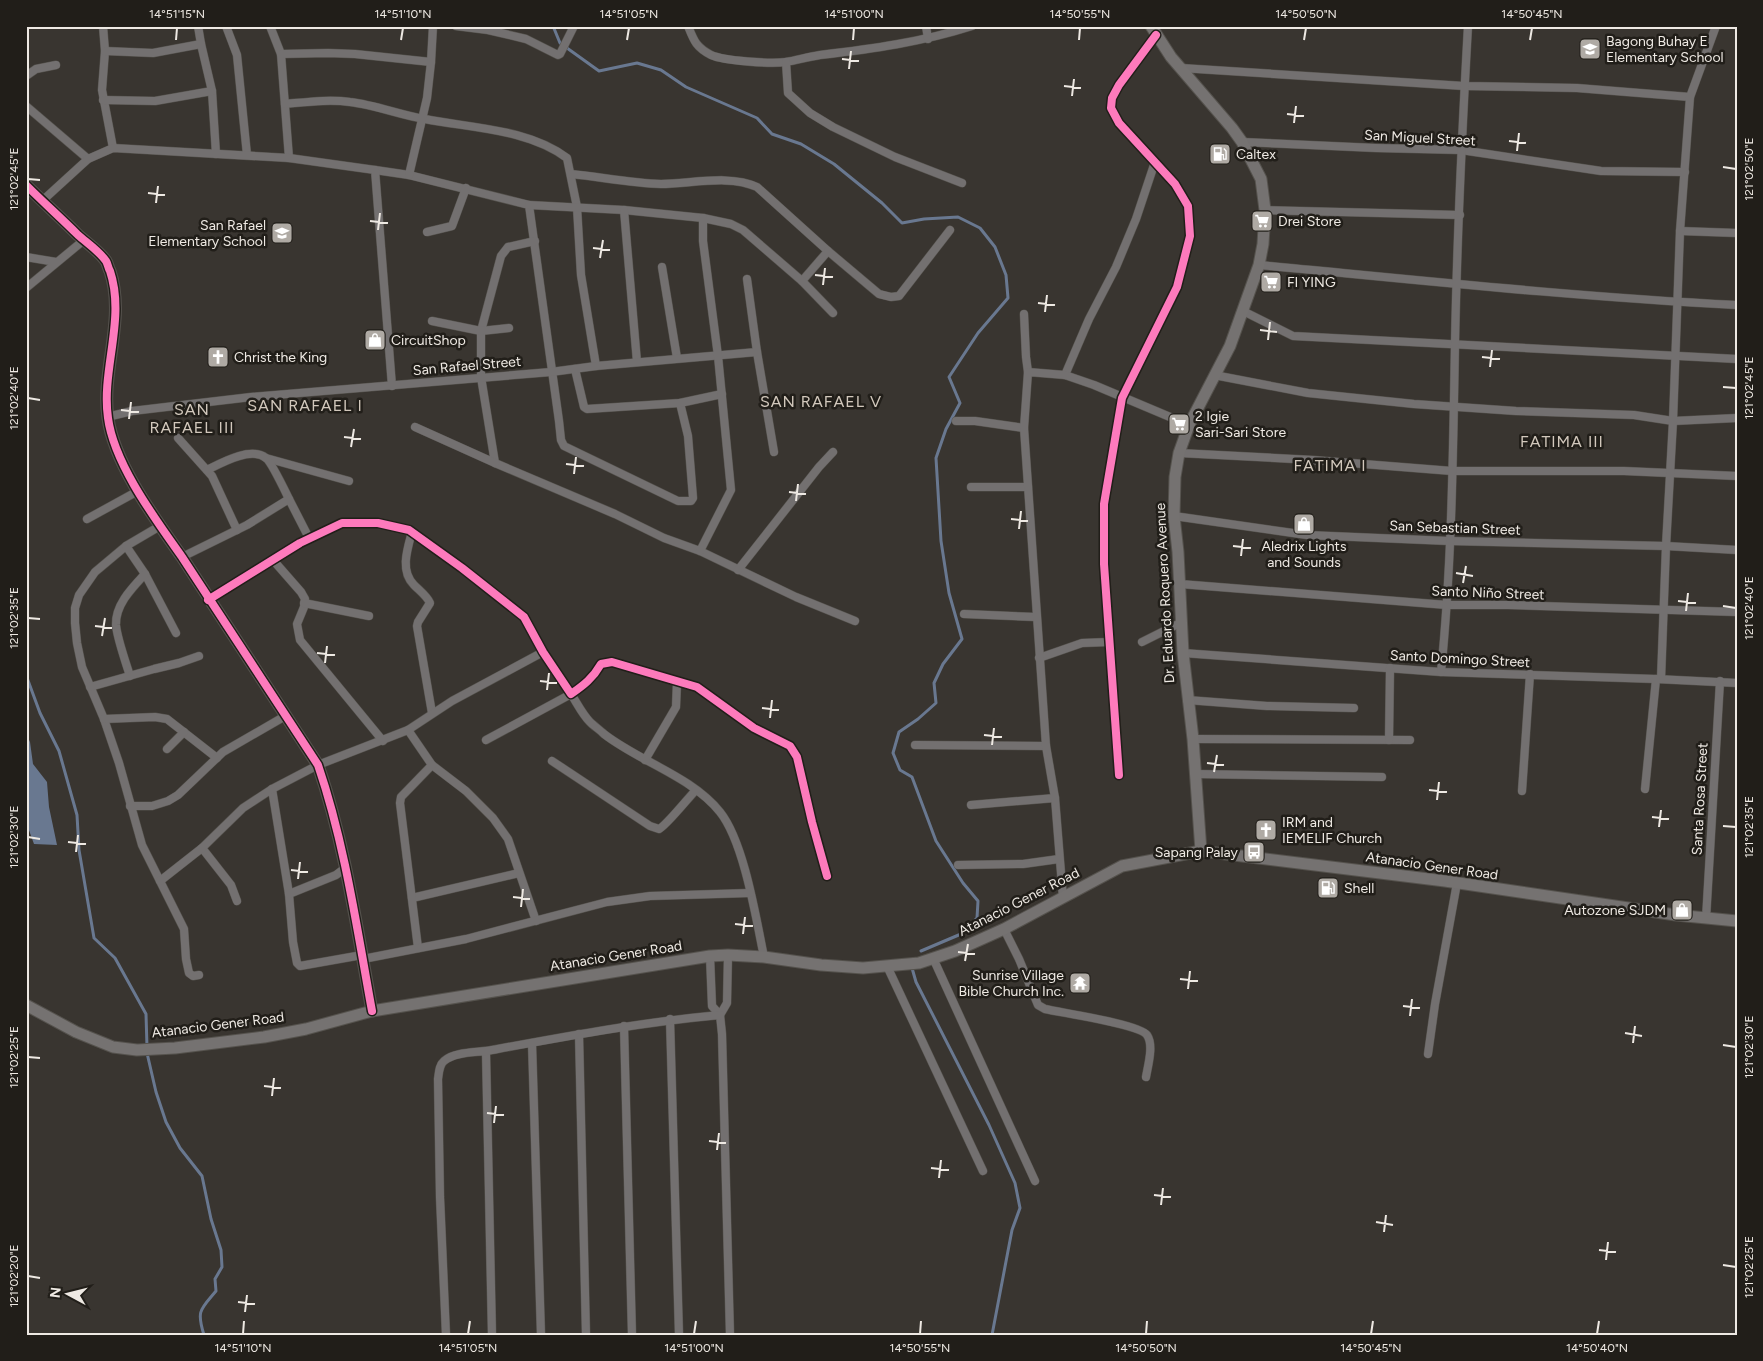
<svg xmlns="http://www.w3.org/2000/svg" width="1763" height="1361" font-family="Figtree,sans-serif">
  <rect width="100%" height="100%" fill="#393530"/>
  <!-- water -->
  <polygon fill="#697890" points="26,733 30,742 33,764 47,782 49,807 57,845 34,844 26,822"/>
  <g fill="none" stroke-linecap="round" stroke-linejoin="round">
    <!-- stream -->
    <g stroke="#697890" stroke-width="3">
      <polyline points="553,26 560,43 599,71 637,63 661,70 686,87 757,118 772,134 801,144 834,164 882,203 902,223 924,219 958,217 980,228 995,247 1006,275 1008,298 978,333 949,377 960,403 946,429 936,458 941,541 949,593 962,639 943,664 934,683 936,703 918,719 899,732 893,753 900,770 912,777 936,841 963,883 978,901 977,918 961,934 921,951"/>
      <polyline points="26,675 40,713 59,751 77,815 79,850 94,938 115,958 146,1014 147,1047"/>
      <polyline points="912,968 916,982 989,1125 1015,1183 1020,1208 1012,1230 992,1335"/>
      <path d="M147,1053L156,1092L166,1122L180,1148L202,1176L211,1219L221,1250L222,1267L215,1279L216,1291C201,1309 196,1310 204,1335"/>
    </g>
    <!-- street casing -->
    <g stroke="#55524d" stroke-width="9">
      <g id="street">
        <polyline points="103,26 105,51 102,90 113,148"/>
        <polyline points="198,26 201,44"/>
        <polyline points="226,26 237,55 247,155"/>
        <polyline points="270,26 281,54 289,158"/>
        <polyline points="456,26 488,30 526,39 558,55 560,54 574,26"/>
        <path d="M688,26C694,41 696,47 711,55C724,61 771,64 786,62C797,60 808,57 820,55C872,49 922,42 972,26"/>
        <polyline points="926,26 928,39"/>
        <polyline points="105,51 153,53 201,44 212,91 216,154"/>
        <polyline points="281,54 328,53 355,54 431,62"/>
        <polyline points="786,62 788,93 810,113 833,127 895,157 962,183"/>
        <polyline points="1181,68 1464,86 1577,88 1690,97"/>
        <polyline points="26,76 36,69 56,65"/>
        <polyline points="103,100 155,101 212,91"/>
        <path d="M285,104C307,102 329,99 350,102C376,105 400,115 425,119C471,128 529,129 567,158L577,207L581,275L596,366"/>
        <polyline points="26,106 88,159"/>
        <polyline points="1242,142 1376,148 1461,150 1601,171 1685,172"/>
        <polyline points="375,170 409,175 529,205 559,421 561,440 564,446 678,501 691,501 693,498 688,436 680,403"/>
        <path d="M571,174C601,177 631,183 661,184C690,184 730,174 757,187L828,251L802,281"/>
        <polyline points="409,175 427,98 431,62 433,26"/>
        <polyline points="42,201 88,159 113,148 289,158 375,170 392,386"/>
        <polyline points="529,205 624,210 703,218 731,224 743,230 802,281 833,313"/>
        <polyline points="624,210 637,362"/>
        <polyline points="1265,210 1460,215"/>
        <polyline points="1680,231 1737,233"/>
        <polyline points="427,232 452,226 466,188"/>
        <polyline points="535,241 508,247 501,256 481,331 481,377 495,463 615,514 664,538 700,551 796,597 855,621"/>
        <polyline points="828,251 879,294 891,297 899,296 950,230"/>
        <polyline points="26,257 56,262"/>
        <path d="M1259,265C1418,280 1577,297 1737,305"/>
        <polyline points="662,267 677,358"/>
        <polyline points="26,288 84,240"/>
        <polyline points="1243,311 1293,336 1737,359"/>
        <polyline points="1024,314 1026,357 1028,372"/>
        <polyline points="432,321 481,331 509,328"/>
        <polyline points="757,352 774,452"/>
        <polyline points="575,369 584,407 587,409 680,403 722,394"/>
        <polyline points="1065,375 1089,319 1116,267 1136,219 1155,162"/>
        <polyline points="1214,375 1308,393 1414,404 1516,411 1634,415 1673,421 1737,418"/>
        <polyline points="107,417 132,411 251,397 551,372 596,366 757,352 747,279"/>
        <polyline points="956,421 975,421 1024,428"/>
        <polyline points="415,427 495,463"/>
        <polyline points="178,438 212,476 237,530"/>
        <polyline points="1179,453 1313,460 1452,471 1624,471 1737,476"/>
        <polyline points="266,458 349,481"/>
        <path d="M207,470C221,463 251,446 266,458C272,463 285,491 289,499"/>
        <polyline points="971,487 1028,487"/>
        <polyline points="1174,516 1307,535 1449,541 1666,546 1737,550"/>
        <polyline points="87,519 138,491"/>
        <polyline points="160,526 126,546 95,572 79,595 75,608 75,623 77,643 82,667 104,719 119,763 142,845 184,929 186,959 189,973 193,976 199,975"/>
        <path d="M412,532C407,550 400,571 414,585C420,591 427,596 430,603L418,622L417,626L432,713"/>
        <polyline points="126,546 145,574 176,633"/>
        <polyline points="700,551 731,490 718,356 703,241 703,218"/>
        <polyline points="182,557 247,525 289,499 309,538"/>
        <polyline points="273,560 301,592 305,599 304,607 297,624 300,640 383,741"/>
        <polyline points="738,570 819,467 833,452"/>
        <polyline points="1180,584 1447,605 1508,605 1737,612"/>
        <path d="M208,600L300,543L342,523H378L409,530L462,568L524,617L543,652L571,694C584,685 593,678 601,664L612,662L697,687L754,728L790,746L797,757L812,822L827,876"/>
        <polyline points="304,603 369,616"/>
        <polyline points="964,614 1036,617"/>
        <polyline points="1142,642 1182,622"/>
        <polyline points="1183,653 1441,672 1656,679 1737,683"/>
        <polyline points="1039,658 1082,643 1109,642"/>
        <path d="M1441,672C1452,563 1453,453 1455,344C1457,238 1462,132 1468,26"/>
        <path d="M130,676C126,663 117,638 116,625C115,605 132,588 145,574"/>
        <polyline points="1661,679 1666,546 1673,421 1680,231 1690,97 1716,26"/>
        <polyline points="90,687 154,669 179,663 199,656"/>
        <polyline points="1187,700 1267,706 1354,708"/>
        <polyline points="104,719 155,717 167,719 217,758"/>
        <polyline points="408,730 432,765 466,791 493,818 508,839 536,921"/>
        <polyline points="1193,739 1410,740"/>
        <path d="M486,740L571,694C577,703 582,714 590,722C594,726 600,730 604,734C640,762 691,776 720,812C744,842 756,918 764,957"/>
        <polyline points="1389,740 1390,668"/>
        <polyline points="915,745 1046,746"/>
        <polyline points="167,749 184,732"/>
        <polyline points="645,760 676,707 677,682"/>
        <path d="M552,761L650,826L659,829C666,826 688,798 696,790"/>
        <polyline points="1195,774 1382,777"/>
        <polyline points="1119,775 1104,564 1104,504 1122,398 1177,287 1190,236 1188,206 1175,184 1119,123 1111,108 1112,98 1119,85 1156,35"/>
        <polyline points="272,789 289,894 293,942 297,963 300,966 362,955"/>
        <polyline points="1645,789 1656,679"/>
        <polyline points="1522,791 1530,674"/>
        <polyline points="971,805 1055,798"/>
        <polyline points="130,806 152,806 168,801 178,795 223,752 287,715"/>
        <polyline points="202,848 231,885 237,901"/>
        <polyline points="958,865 1023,864 1059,859"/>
        <polyline points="160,881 202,848 243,808 272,789 318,765 408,730 452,701 543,652"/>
        <polyline points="289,894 336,875 345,868"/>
        <polyline points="412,898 519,873"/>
        <polyline points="1063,898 1055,798 1046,746 1024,428 1028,372 1065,375 1094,385 1189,425"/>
        <polyline points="1706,919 1720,681"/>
        <path d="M1004,929L1019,959L1038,1005L1045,1009C1062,1013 1139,1024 1147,1035C1154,1045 1148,1065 1146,1077"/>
        <polyline points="418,948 400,803 401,797 432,765"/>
        <polyline points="710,956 712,1006 720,1015 722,1034 730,1335"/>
        <polyline points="933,958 1035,1181"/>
        <polyline points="363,959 466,939 607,902 650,896 750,893"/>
        <polyline points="887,966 983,1171"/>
        <polyline points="720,1015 727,1003 728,955"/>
        <polyline points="670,1019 679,1335"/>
        <polyline points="624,1026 632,1335"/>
        <polyline points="579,1034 586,1335"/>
        <polyline points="532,1043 541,1335"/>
        <polyline points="486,1052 492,1335"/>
        <polyline points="1428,1054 1435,1004 1457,883"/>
        <path d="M446,1335L440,1197L438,1079C439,1073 439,1065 444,1061C456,1051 478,1053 492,1050C568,1036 643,1022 720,1015"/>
      </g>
    </g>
    <!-- secondary casing -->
    <g stroke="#55524d" stroke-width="13">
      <g id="secondary">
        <polyline points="1151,26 1171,57 1232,128 1242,142 1261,179 1265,210 1263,244 1259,265 1230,346 1189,425 1179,453 1175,477 1174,516 1178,552 1183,653 1193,739 1201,851"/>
        <path d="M26,185C43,202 61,218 78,235C87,243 99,251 106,261C108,264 108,268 110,271C126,319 101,370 108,418C114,464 156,520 182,557L318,765C345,844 357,929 372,1011"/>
        <polyline points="26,1005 76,1032 113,1047 137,1050 175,1048 264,1037 306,1029 372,1011 710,956 728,955 764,957 821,965 863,968 919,963 955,951 1004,929 1122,866 1201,851 1445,881 1676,915 1737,921"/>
      </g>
    </g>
    <!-- street -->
    <use href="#street" stroke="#737070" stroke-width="8"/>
    <!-- secondary -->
    <use href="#secondary" stroke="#757271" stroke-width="11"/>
    <!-- cycleway casing -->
    <g stroke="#211e19" stroke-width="11">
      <g id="cycleway">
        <path d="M26,185C43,202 61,218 78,235C87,243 99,251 106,261C108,264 108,268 110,271C126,319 101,370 108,418C114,464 156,520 182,557L318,765C345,844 357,929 372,1011"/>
        <path d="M208,600L300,543L342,523H378L409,530L462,568L524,617L543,652L571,694C584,685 593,678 601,664L612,662L697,687L754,728L790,746L797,757L812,822L827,876"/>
        <polyline points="1119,775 1104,564 1104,504 1122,398 1177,287 1190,236 1188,206 1175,184 1119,123 1111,108 1112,98 1119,85 1156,35"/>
      </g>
    </g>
    <!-- cycleway -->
    <use href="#cycleway" stroke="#fd7abc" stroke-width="8"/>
  </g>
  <!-- ticks -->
  <path fill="none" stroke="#eee9e3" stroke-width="2" d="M176,40L177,28M401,40L403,28M627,40L629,28M853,40L854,28M1079,40L1080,28M1304,40L1306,28M1530,40L1532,28M842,59L859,61M849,69L851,51M1064,86L1081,88M1072,96L1074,79M1287,114L1304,116M1294,123L1296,106M1509,141L1526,143M1517,151L1519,133M1723,167L1736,169M28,179L40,180M148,193L165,195M156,203L158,186M370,221L388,223M378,230L380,213M593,248L610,250M600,258L603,240M815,275L833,277M823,285L825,268M1038,303L1055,305M1045,312L1047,295M1260,330L1277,332M1268,340L1270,322M1482,357L1500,359M1490,367L1492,350M1723,387L1736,388M28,398L40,400M121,410L139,412M129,419L131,402M344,437L361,439M351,447L354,429M566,464L584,466M574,474L576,457M789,492L806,494M796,501L798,484M1011,519L1028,521M1019,529L1021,511M1233,546L1251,548M1241,556L1243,539M1456,573L1473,576M1463,583L1466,566M1678,601L1696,603M1723,606L1736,608M1686,611L1688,593M28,618L40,619M95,626L112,628M102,636L105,618M317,653L335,655M325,663L327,646M540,681L557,683M547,690L549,673M762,708L779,710M770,718L772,700M984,735L1002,737M992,745L994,728M1207,763L1224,765M1214,772L1217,755M1429,790L1447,792M1437,800L1439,782M1652,817L1669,819M1723,826L1736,827M1659,827L1661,810M28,837L40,839M68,842L86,844M76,852L78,835M291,870L308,872M298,879L300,862M513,897L530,899M521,907L523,889M735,924L753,926M743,934L745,917M958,952L975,954M965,961L968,944M1180,979L1198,981M1188,989L1190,971M1403,1006L1420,1008M1410,1016L1412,999M1625,1033L1642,1036M1633,1043L1635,1026M1723,1045L1736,1047M28,1057L40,1058M264,1086L281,1088M272,1096L274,1078M487,1113L504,1115M494,1123L496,1106M709,1141L726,1143M717,1150L719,1133M931,1168L949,1170M939,1178L941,1160M1154,1195L1171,1197M1161,1205L1163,1188M1376,1222L1393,1225M1384,1232L1386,1215M1599,1250L1616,1252M1606,1260L1608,1242M1723,1265L1736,1267M28,1276L40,1278M238,1302L255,1304M245,1312L247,1295M243,1334L244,1321M468,1334L470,1321M694,1334L696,1321M920,1334L921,1321M1146,1334L1147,1321M1371,1334L1373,1321M1597,1334L1599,1321"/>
  <!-- icons -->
  <defs>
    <g id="school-square" transform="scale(1.125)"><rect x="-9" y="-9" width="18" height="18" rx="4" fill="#afaaa4" stroke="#211e19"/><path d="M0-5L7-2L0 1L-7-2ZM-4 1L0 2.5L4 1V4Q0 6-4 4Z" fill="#fff"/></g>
    <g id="fuel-square" transform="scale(1.125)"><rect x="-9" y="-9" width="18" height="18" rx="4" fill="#afaaa4" stroke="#211e19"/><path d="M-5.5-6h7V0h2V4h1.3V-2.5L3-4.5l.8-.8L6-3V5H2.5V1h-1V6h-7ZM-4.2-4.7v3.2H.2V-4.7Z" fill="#fff"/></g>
    <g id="supermarket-square" transform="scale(1.125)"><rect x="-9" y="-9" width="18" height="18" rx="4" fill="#afaaa4" stroke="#211e19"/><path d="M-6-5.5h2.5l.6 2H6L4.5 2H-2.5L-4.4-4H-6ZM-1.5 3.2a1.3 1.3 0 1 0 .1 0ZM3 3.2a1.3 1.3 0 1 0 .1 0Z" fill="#fff"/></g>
    <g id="shop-square" transform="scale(1.125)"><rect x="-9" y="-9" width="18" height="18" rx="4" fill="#afaaa4" stroke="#211e19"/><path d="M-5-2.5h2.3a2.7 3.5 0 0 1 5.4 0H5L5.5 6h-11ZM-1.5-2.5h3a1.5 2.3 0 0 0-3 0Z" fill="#fff"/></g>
    <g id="church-square" transform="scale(1.125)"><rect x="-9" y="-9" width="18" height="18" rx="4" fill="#afaaa4" stroke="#211e19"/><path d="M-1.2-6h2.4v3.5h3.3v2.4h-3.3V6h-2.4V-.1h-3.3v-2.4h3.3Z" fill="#fff"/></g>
    <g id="bus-square" transform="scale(1.125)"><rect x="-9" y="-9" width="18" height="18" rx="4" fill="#afaaa4" stroke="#211e19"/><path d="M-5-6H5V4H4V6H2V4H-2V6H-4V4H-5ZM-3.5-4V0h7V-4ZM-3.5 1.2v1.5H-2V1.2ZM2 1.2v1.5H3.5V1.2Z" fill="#fff"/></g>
    <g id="temple-square" transform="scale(1.125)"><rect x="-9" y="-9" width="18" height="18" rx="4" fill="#afaaa4" stroke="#211e19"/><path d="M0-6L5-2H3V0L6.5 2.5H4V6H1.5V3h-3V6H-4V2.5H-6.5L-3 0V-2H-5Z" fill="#fff"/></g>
  </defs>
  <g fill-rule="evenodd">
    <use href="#school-square" x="1590" y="49"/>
    <use href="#fuel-square" x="1220" y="154"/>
    <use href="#supermarket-square" x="1262" y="221"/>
    <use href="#school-square" x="282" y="233"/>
    <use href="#supermarket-square" x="1271" y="282"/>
    <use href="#shop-square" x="375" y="340"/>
    <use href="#church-square" x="218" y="357"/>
    <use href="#supermarket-square" x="1179" y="424"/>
    <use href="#shop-square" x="1304" y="524"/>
    <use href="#church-square" x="1266" y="830"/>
    <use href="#bus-square" x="1254" y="852"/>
    <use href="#fuel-square" x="1328" y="888"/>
    <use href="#shop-square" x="1682" y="910"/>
    <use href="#temple-square" x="1080" y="983"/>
  </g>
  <g text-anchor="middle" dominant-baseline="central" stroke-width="5" stroke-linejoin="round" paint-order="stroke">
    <!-- poi labels -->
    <g font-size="14" fill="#eee9e3" stroke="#211e19" text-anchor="start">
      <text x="1606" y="41">Bagong Buhay E<tspan x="1606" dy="16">Elementary School</tspan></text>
      <text x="1236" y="154">Caltex</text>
      <text x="1278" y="221">Drei Store</text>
      <text x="266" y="225" text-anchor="end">San Rafael<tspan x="266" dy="16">Elementary School</tspan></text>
      <text x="1287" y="282">FI YING</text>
      <text x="391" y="340">CircuitShop</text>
      <text x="234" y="357">Christ the King</text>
      <text x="1195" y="416">2 Igie<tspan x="1195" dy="16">Sari-Sari Store</tspan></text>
      <text x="1304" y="546" text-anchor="middle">Aledrix Lights<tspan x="1304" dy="16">and Sounds</tspan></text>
      <text x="1282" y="822">IRM and<tspan x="1282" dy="16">IEMELIF Church</tspan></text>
      <text x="1238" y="852" text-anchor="end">Sapang Palay</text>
      <text x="1344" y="888">Shell</text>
      <text x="1666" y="910" text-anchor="end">Autozone SJDM</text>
      <text x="1064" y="975" text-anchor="end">Sunrise Village<tspan x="1064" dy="16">Bible Church Inc.</tspan></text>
    </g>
    <!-- street labels -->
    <g font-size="14" fill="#eee9e3" stroke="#211e19">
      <text transform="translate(1420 138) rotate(3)">San Miguel Street</text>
      <text transform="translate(467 366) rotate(-5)">San Rafael Street</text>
      <text transform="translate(1455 528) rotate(2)">San Sebastian Street</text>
      <text transform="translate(1165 593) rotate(-93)">Dr. Eduardo Roquero Avenue</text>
      <text transform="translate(1488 593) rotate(2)">Santo Niño Street</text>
      <text transform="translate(1460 659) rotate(3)">Santo Domingo Street</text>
      <text transform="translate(1700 799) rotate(-87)">Santa Rosa Street</text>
      <text transform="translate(1432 866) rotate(8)">Atanacio Gener Road</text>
      <text transform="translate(1019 902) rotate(-27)">Atanacio Gener Road</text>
      <text transform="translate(616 956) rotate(-9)">Atanacio Gener Road</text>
      <text transform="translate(218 1025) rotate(-7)">Atanacio Gener Road</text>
    </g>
    <!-- quarter labels -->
    <g font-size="16" letter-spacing="1" fill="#d2c8bc" stroke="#211e19">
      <text x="821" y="401">SAN RAFAEL V</text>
      <text x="305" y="405">SAN RAFAEL I</text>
      <text x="192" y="409">SAN<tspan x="192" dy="18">RAFAEL III</tspan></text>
      <text x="1562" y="441">FATIMA III</text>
      <text x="1330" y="465">FATIMA I</text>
    </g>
  </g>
  <!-- border -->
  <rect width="1763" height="1361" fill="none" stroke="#211e19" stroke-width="55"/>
  <!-- north arrow -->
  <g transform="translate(68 1294) rotate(277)" stroke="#211e19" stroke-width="4" paint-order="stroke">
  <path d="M0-4L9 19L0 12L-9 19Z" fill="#eee9e3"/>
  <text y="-8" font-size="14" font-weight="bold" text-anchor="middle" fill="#eee9e3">N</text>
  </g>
  <rect x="28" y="28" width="1708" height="1306" fill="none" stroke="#eee9e3" stroke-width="2"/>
  <g font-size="12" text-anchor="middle" fill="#eee9e3">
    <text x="177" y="18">14°51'15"N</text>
    <text x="403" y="18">14°51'10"N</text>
    <text x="629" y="18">14°51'05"N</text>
    <text x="854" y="18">14°51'00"N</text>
    <text x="1080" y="18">14°50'55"N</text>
    <text x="1306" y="18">14°50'50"N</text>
    <text x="1532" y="18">14°50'45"N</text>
    <text transform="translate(1749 169) rotate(-90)" y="4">121°02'50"E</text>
    <text transform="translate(14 179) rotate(-90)" y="4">121°02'45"E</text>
    <text transform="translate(1749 388) rotate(-90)" y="4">121°02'45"E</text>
    <text transform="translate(14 398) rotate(-90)" y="4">121°02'40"E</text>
    <text transform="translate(1749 608) rotate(-90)" y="4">121°02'40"E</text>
    <text transform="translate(14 618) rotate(-90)" y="4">121°02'35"E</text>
    <text transform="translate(1749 827) rotate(-90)" y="4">121°02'35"E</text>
    <text transform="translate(14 837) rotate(-90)" y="4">121°02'30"E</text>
    <text transform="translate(1749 1047) rotate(-90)" y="4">121°02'30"E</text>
    <text transform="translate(14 1057) rotate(-90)" y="4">121°02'25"E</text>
    <text transform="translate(1749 1267) rotate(-90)" y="4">121°02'25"E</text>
    <text transform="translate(14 1276) rotate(-90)" y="4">121°02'20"E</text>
    <text x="243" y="1352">14°51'10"N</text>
    <text x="468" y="1352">14°51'05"N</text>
    <text x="694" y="1352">14°51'00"N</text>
    <text x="920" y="1352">14°50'55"N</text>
    <text x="1146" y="1352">14°50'50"N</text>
    <text x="1371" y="1352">14°50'45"N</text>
    <text x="1597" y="1352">14°50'40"N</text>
  </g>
</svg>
